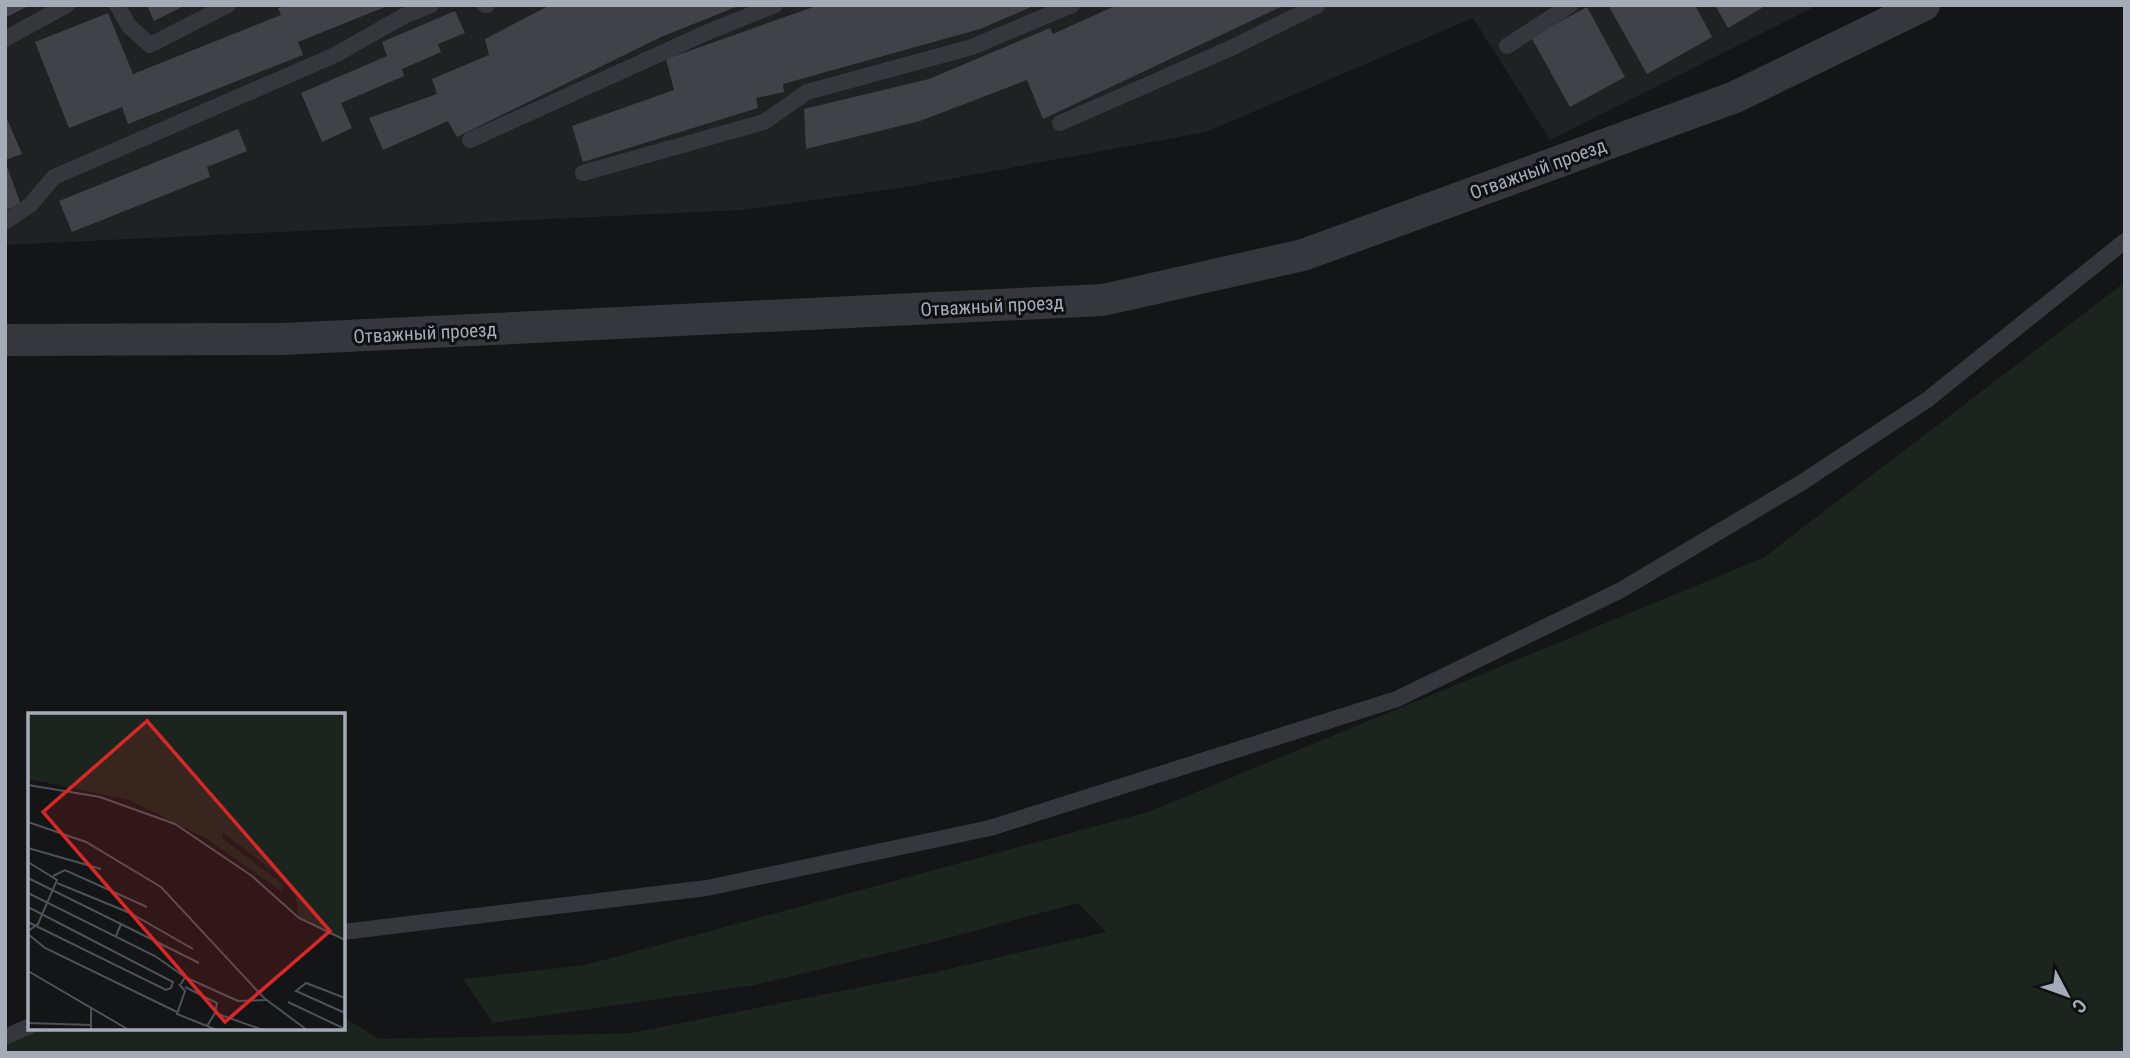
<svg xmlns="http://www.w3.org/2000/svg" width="2130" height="1058" font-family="'Roboto Condensed',sans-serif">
  <rect width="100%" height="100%" fill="#141516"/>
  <!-- built -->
  <polygon fill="#202123" points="5,5 1818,5 1550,140 1473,18 1206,132 906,187 742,210 5,245"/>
  <!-- green -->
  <polygon fill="#1c251d" points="2125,282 2125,1053 5,1053 5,1037 30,1028 343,1028 343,1017 379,1039 631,1033 936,972 1106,932 1078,903 929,943 755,985 493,1023 463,979 585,965 1148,812 1763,558"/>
  <!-- building -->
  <g fill="#404247">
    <polygon points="5,5 30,5 5,18"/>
    <polygon points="147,5 186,5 154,21"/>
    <polygon points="285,5 390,5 298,42 303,55 128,124 122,107 69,128 35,42 108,13 133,74 281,15 278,8"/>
    <polygon points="550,5 741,5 661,37 457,137 448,121 383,150 369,118 437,94 432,79 489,55 485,39"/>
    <polygon points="819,5 1036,5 980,29 783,84 784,92 756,98 758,108 583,162 572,126 674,90 666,59"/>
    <polygon points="1117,5 1285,5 1043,119 1027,80 920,121 806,149 804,109 929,79 1050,28 1053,34"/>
    <polygon points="1608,5 1695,5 1712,37 1647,74"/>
    <polygon points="1715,5 1767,5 1728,28"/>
    <polygon points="1587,7 1625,77 1570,107 1531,37"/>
    <polygon points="455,11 465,33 438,44 441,52 402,69 404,76 341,103 352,128 322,142 301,93 387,56 382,42"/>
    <polygon points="5,114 22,154 5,160"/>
    <polygon points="238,129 247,151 207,167 210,177 72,232 59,201"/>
    <polygon points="5,161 21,205 5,210"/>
  </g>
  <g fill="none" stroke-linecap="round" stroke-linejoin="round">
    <!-- service -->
    <g stroke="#35373c" stroke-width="16">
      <polyline points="117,5 129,26 150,45 228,5"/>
      <polyline points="485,5 487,5"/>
      <polyline points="5,39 67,5"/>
      <polyline points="1507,46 1570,5"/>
      <polyline points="1060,123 1229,49 1318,5"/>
      <polyline points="470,140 708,32 775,5"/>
      <polyline points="583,173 764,122 807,92 972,47 1072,5"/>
      <polyline points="5,222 30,205 54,177 335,55 404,16 431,5"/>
      <polyline points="343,932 707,888 990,828 1397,699 1621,590 1801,483 1927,400 2125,241"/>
      <polyline points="5,1037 30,1026"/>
    </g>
    <!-- minor -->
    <polyline stroke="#35373c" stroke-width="32" points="5,340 282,339 1103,300 1303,255 1735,97 1924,5"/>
  </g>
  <g text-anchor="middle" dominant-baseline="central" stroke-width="6" stroke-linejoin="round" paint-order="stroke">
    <!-- street labels -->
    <g font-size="19" fill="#a5acb8" stroke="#0f1011">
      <text transform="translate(1538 169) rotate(-20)">Отважный проезд</text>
      <text transform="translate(992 306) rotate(-3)">Отважный проезд</text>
      <text transform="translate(425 333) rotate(-3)">Отважный проезд</text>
    </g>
  </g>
  <!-- overview -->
  <g transform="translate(28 713)">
    <rect width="317" height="317" fill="#141516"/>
    <path d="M0,0H317V227L271,205L267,182L245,158L195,120L194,125L256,172L254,179L179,126L101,87L0,66Z" fill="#1c251d"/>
    <path fill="none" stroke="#4e5157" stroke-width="2" d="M0,72L72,84L147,111L224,163L271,205L317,227M0,109L58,129L133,174L236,285L279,317M0,135L73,156M0,149L29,167L10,211L0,218M25,163L37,157L119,194M0,165L93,211L88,223M29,170L102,200L165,236M0,180L127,243L157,264M0,194L145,269L143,275L138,277L0,209M93,211L171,250M0,221L17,235L149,299M0,258L101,317M151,271L157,278L149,301L189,317M153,271L157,264L210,288L238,287M157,274L189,290L187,300M317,285L278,270L268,278L317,300M260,289L317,316M0,310L63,312M179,313L187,300L235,317M63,317V295"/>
    <path fill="#d62828" fill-opacity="0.15" stroke="#d62828" stroke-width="3.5" d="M119,8L302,218L197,309L15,99Z"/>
    <rect width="317" height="317" fill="none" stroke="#a5acb8" stroke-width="3.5"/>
  </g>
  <!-- border -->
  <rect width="2130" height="1058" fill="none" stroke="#a5acb8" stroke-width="14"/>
  <!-- north arrow -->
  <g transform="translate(2067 995) rotate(131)" stroke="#0f1011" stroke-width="5" paint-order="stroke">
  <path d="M0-5L12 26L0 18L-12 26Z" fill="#a5acb8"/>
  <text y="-10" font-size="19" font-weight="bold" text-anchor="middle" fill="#a5acb8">С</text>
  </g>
</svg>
